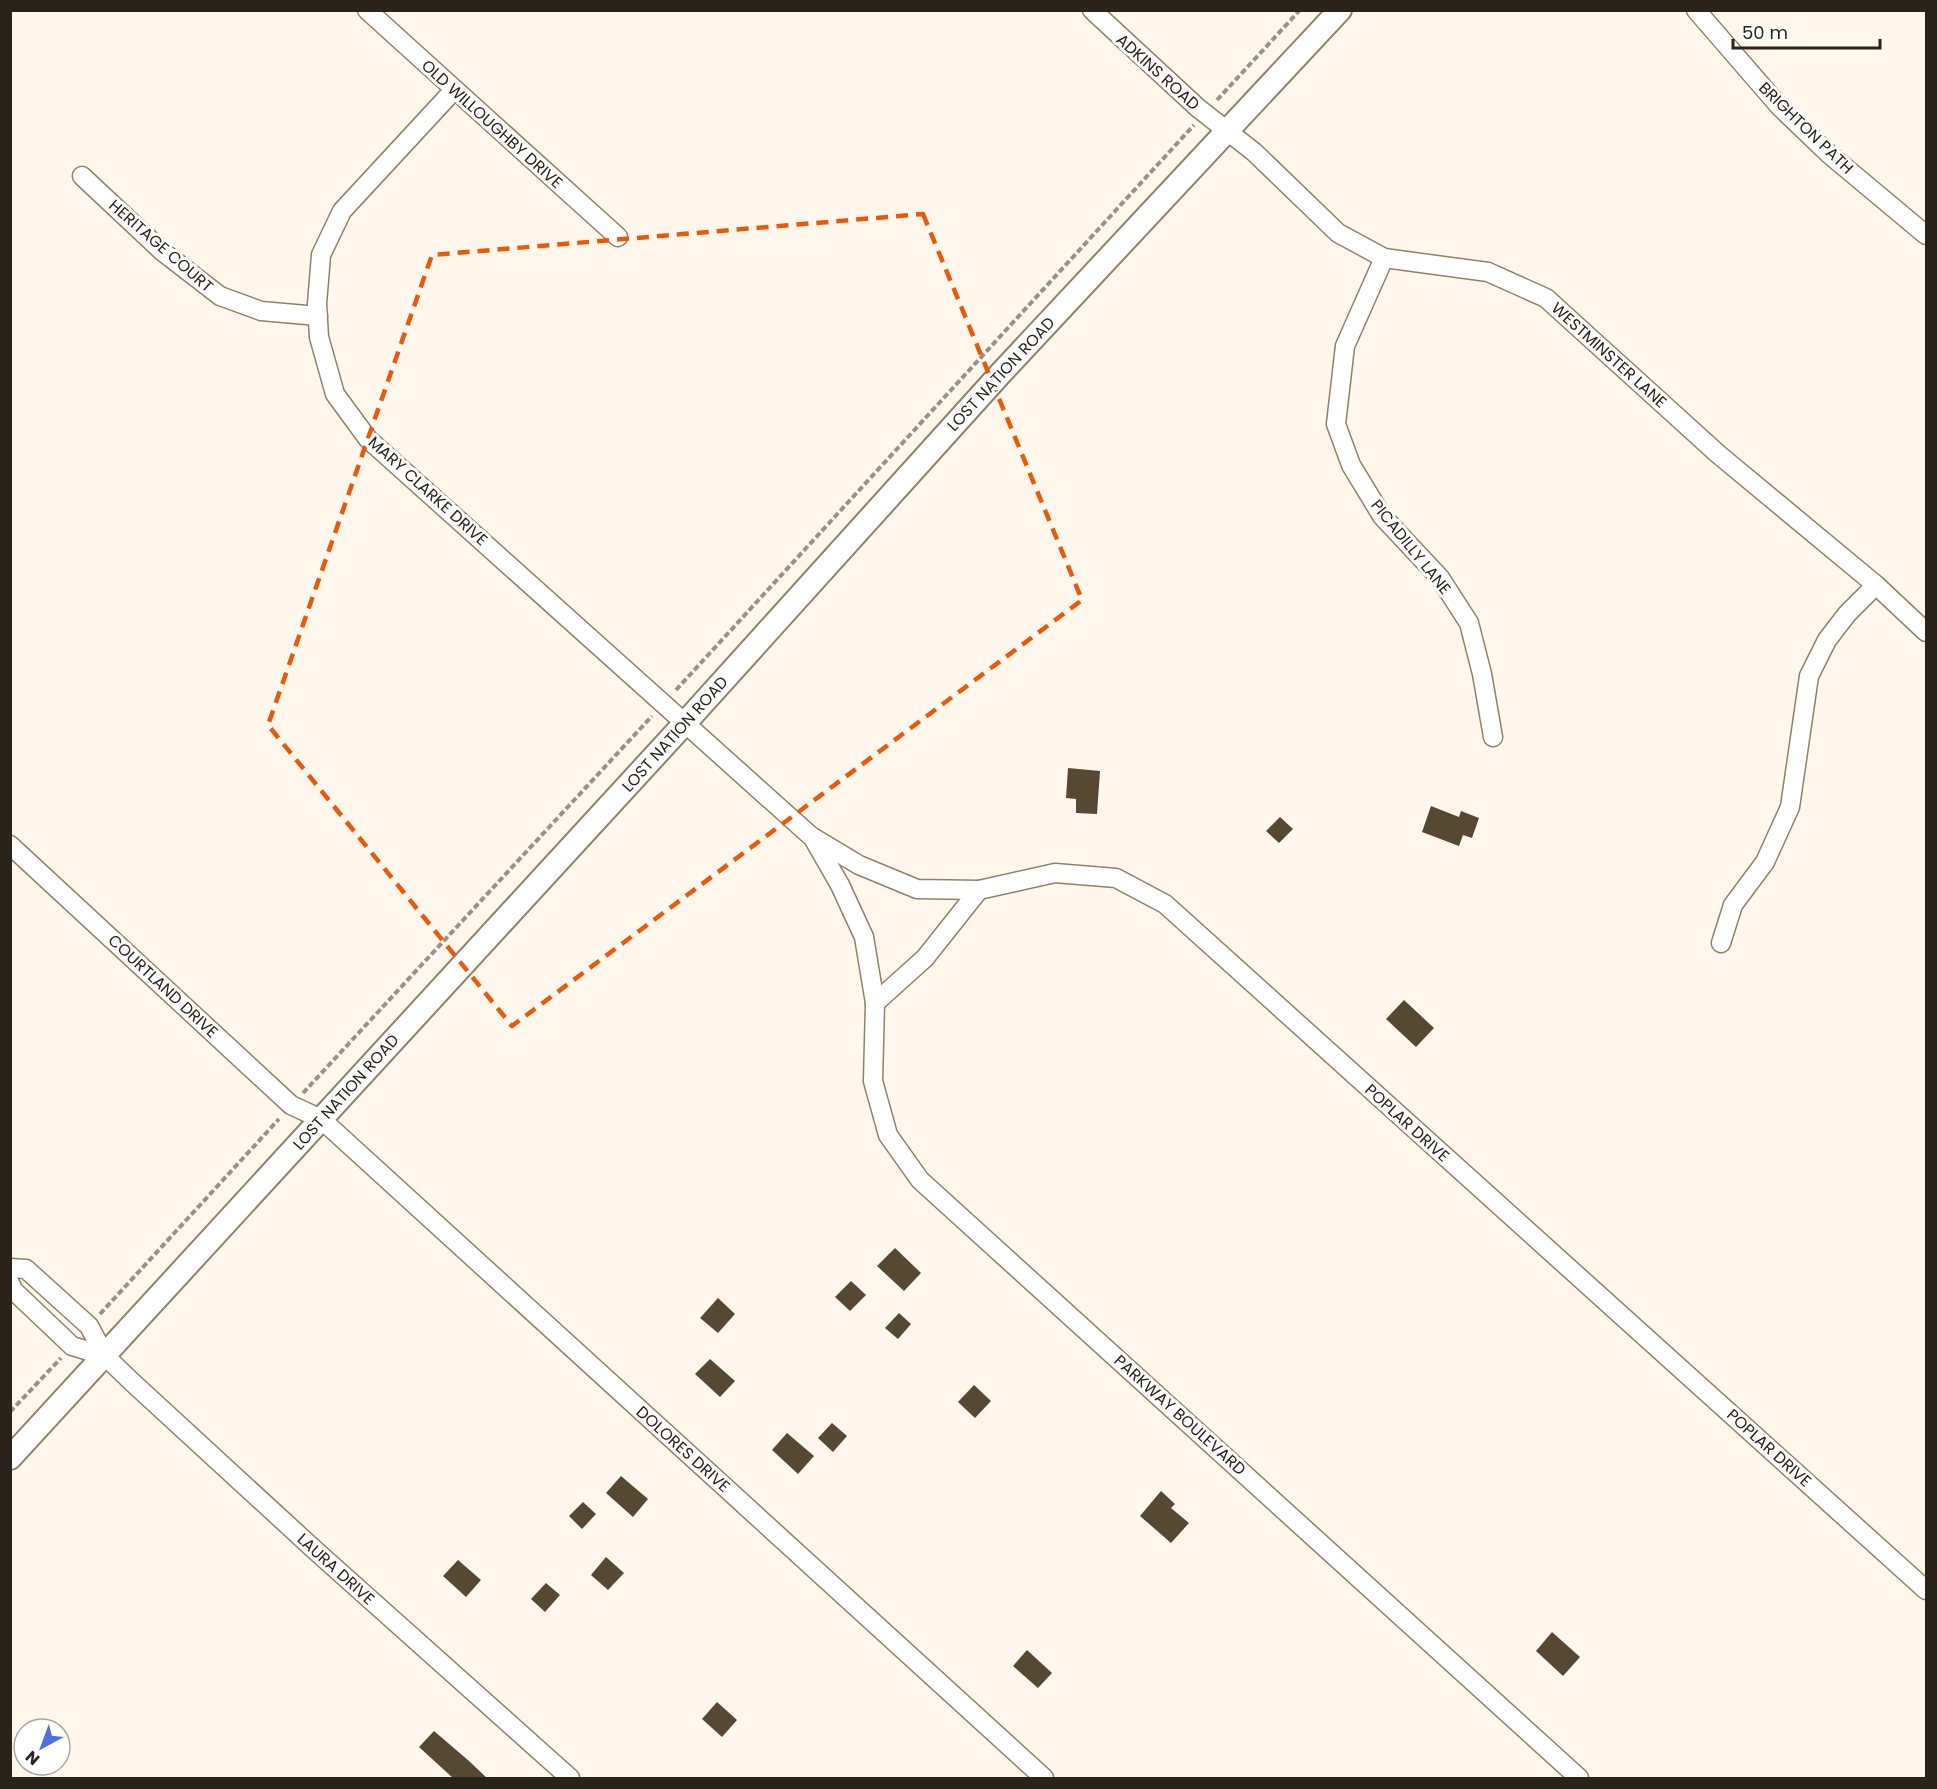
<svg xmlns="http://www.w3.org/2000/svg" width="1937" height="1789" font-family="Poppins,sans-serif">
  <rect width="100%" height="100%" fill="#fff7ec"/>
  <!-- building -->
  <g fill="#574831">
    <polygon points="1068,768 1100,771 1097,814 1076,813 1076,799 1066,798"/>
    <polygon points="1431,806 1459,817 1461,811 1479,818 1472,838 1463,835 1459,846 1422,832"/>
    <polygon points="1280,817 1293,829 1279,843 1266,831"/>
    <polygon points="1404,1000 1434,1028 1416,1047 1386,1019"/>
    <polygon points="895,1248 921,1273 904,1291 877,1266"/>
    <polygon points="851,1281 866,1295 850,1311 835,1297"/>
    <polygon points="718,1298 735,1314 718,1333 700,1318"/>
    <polygon points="899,1313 911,1324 898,1339 885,1328"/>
    <polygon points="710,1359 735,1381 720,1397 695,1374"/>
    <polygon points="974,1385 991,1401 975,1418 958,1402"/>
    <polygon points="832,1423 847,1436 833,1452 818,1438"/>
    <polygon points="787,1433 814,1456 798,1474 772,1450"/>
    <polygon points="621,1476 648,1499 633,1517 606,1493"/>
    <polygon points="1161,1491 1175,1504 1171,1508 1189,1523 1171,1543 1140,1516"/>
    <polygon points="583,1502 596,1514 582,1529 569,1516"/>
    <polygon points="606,1557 624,1573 608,1590 591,1575"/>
    <polygon points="458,1560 481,1580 466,1597 443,1576"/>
    <polygon points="546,1583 560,1595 545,1612 531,1599"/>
    <polygon points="1552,1632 1580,1657 1563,1676 1536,1651"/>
    <polygon points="1027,1650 1052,1673 1038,1688 1013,1666"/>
    <polygon points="717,1702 737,1720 722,1737 702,1719"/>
    <polygon points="434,1731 469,1761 488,1779 454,1779 419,1747"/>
  </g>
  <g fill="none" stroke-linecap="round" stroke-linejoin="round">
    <!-- minor casing -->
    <g stroke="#918168" stroke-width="21">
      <g id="minor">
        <polyline points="367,10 618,237"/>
        <polyline points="1092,10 1198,108 1254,152 1338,233 1384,258 1488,272 1546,298 1718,454 1876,585 1926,632"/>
        <polyline points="1696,10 1780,107 1829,154 1926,235"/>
        <polyline points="454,90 342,211 321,255 317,304 319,337 335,394 368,439 813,838 840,885 864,937 875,1003 873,1081 888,1135 920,1180 1579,1778"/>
        <polyline points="82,176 163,252 220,296 261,311 318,316"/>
        <polyline points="1384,258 1345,346 1336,424 1351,465 1382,516 1440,578 1469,623 1482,674 1493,737"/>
        <polyline points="814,838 859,865 917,889 979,890 1055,873 1116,878 1165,904 1926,1590"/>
        <polyline points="10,845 291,1105 321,1119 1044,1778"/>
        <polyline points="1721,943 1733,905 1765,862 1790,807 1809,676 1827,640 1847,614 1876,585"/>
        <polyline points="875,1003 925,958 979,890"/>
        <polyline points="10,1268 26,1269 89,1326 105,1356 132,1382 317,1552 570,1778"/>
        <polyline points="10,1283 13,1290 72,1346 105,1356"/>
      </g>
    </g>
    <!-- tertiary casing -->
    <g stroke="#918168" stroke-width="26">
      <polyline id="tertiary" points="10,1458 685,723 1001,373 1340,10"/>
    </g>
    <!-- path -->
    <g stroke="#999288" stroke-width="4" stroke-dasharray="6 3" stroke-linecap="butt">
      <polyline points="1217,100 1300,10"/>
      <polyline points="676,690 1194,125"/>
      <polyline points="303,1093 652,716"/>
      <polyline points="100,1314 279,1119"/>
      <polyline points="10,1412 61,1358"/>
    </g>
    <!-- minor -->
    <use href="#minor" stroke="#fff" stroke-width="18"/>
    <!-- tertiary -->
    <use href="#tertiary" stroke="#fff" stroke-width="22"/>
  </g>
  <!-- marked area -->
  <path fill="none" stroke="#e8590c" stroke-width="4.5" stroke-dasharray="12 8" stroke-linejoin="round" d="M923,214L1082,600L512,1026L268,725L432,255Z"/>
  <g text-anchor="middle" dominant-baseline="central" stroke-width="6" stroke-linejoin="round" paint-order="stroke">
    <!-- street labels -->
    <g font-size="16" fill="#292319" stroke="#fff">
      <text transform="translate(1158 72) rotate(42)">ADKINS ROAD</text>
      <text transform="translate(492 124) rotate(42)">OLD WILLOUGHBY DRIVE</text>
      <text transform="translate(1806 128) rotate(44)">BRIGHTON PATH</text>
      <text transform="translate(161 246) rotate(41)">HERITAGE COURT</text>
      <text transform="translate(1609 355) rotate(42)">WESTMINSTER LANE</text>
      <text transform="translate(1001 374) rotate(-47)">LOST NATION ROAD</text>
      <text transform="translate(428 491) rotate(42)">MARY CLARKE DRIVE</text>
      <text transform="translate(1411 547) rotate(51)">PICADILLY LANE</text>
      <text transform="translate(675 734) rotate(-48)">LOST NATION ROAD</text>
      <text transform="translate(163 986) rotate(43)">COURTLAND DRIVE</text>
      <text transform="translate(346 1092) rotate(-48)">LOST NATION ROAD</text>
      <text transform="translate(1407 1123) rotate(42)">POPLAR DRIVE</text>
      <text transform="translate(1180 1415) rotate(42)">PARKWAY BOULEVARD</text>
      <text transform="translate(1769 1448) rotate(42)">POPLAR DRIVE</text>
      <text transform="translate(683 1449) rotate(42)">DOLORES DRIVE</text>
      <text transform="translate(336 1569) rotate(42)">LAURA DRIVE</text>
    </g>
  </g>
  <!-- border -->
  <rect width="1937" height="1789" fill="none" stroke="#292319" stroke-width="24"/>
  <!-- north arrow -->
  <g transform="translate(42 1747) rotate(221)"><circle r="28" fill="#ffffff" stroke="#a9a7a3" stroke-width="1.5"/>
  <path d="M0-4.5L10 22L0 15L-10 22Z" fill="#4f6ee2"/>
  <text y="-9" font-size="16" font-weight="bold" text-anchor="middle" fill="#292319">N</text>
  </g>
  <!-- scale -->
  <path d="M1733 39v9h147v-9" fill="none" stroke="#292319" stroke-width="3"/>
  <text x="1742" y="39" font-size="18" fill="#292319" stroke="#ffffff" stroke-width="4.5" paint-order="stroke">50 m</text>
</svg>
